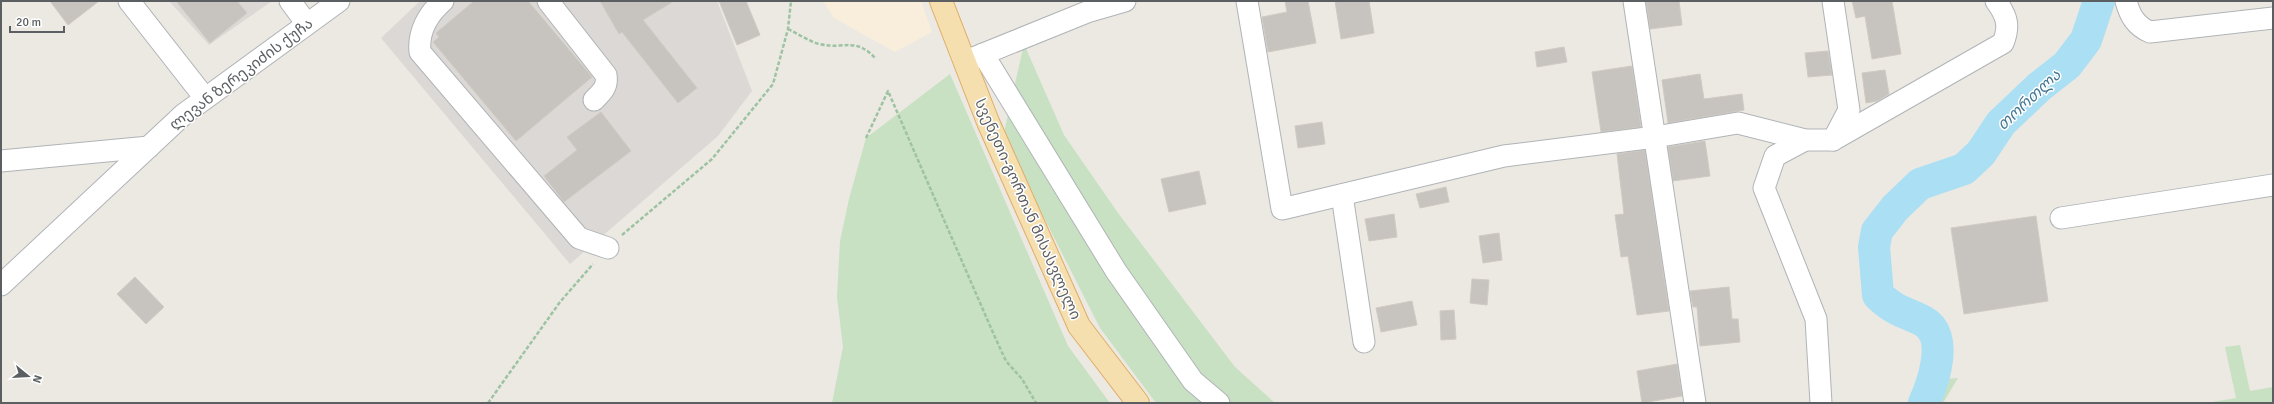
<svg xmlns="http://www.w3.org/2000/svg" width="2274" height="404" font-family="Signika,'Noto Sans Georgian',sans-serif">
  <rect width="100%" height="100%" fill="#ece9e3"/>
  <!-- commercial -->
  <polygon fill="#f9eedb" points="823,1 921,1 932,32 895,52 834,18"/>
  <!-- industrial -->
  <g fill="#dbd8d5">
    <polygon points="169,1 272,1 209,45"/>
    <polygon points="420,1 717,1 752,91 718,136 570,264 381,38"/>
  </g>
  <!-- green -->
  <g fill="#c7e1c2">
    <polygon points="1024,44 1064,135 1118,213 1235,367 1275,403 1156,403 1100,328 1003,137"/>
    <polygon points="950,74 1068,346 1110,403 832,403 843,347 837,297 840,241 849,199 866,138"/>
    <polygon points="2240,345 2250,391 2273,387 2273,403 2206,403 2236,398 2225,347"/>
    <polygon points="1958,378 1943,403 1924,403 1933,380"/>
  </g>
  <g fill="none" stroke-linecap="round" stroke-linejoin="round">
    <!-- river -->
    <path stroke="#abdff4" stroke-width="32" d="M1924,403C1933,383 1950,335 1923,321C1903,311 1896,312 1878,295L1874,247L1877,231L1895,208L1920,184L1964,169L1981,153L2001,123L2039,87L2067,65L2086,40L2099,1"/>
  </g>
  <!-- building -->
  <g fill="#c7c4c0" stroke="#d0cac2">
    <polygon points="50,1 99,1 68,25"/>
    <polygon points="176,1 237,1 247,13 210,43"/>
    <polygon points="474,1 528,1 592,77 516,141 433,42 439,37 436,33"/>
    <polygon points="600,1 674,1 643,20 697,88 678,103 622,32 619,34"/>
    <polygon points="719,1 746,1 760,35 737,45"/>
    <polygon points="1285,1 1308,1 1316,43 1268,52 1262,17 1287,12"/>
    <polygon points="1335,1 1369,1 1374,33 1341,39"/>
    <polygon points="1646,1 1679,1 1682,25 1650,29"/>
    <polygon points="1852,1 1892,1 1901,54 1872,59 1865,16 1856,18"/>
    <polygon points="1564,47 1567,62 1537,67 1535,52"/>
    <polygon points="1828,51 1832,75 1808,77 1805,53"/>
    <polygon points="1632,66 1641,127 1601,132 1592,72"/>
    <polygon points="1885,70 1889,94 1877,101 1866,103 1862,73"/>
    <polygon points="1700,74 1704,99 1742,94 1744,110 1668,123 1662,80"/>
    <polygon points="601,112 631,151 564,202 544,176 577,150 567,137"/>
    <polygon points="1322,122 1325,144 1298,148 1295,126"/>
    <polygon points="1705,141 1710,176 1673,181 1668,147"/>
    <polygon points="1645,150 1669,311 1637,315 1628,256 1621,257 1615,215 1624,214 1617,154"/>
    <polygon points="1199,171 1206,204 1169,212 1161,179"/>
    <polygon points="1446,187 1449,202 1420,208 1416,194"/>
    <polygon points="1394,214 1397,237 1369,241 1365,219"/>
    <polygon points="2036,216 2048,301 1964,314 1951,228"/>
    <polygon points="1499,233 1502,260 1483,263 1479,236"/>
    <polygon points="135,277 164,307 146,324 117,294"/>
    <polygon points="1472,279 1489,280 1487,305 1470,303"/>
    <polygon points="1729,287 1732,319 1738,319 1740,342 1700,346 1697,307 1693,307 1690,291"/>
    <polygon points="1412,301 1417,325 1381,332 1376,308"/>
    <polygon points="1454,310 1456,339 1441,340 1440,311"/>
    <polygon points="1677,364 1682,396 1642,403 1637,371"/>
  </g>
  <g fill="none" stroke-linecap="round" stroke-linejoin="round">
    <!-- minor casing -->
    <g stroke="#b0b4b7" stroke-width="23">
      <g id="minor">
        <polyline points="129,1 205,98"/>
        <polyline points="290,1 307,24"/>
        <path d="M443,1C428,14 418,32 420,52L579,238L608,248"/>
        <path d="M548,1L606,75C608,87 602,92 594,100"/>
        <polyline points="1247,1 1282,209 1504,156 1655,137 1738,123 1805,140 1833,140 1849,110 1833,1"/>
        <polyline points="1634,1 1695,403"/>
        <path d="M2126,1C2130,16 2136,26 2150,32L2273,18"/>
        <polyline points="983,54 1116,271 1193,381 1219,403"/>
        <polyline points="971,59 1087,12 1125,1"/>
        <polyline points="1805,140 1775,156 1764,188 1816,319 1821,403"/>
        <path d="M1833,140L2003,43C2010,26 2007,16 1996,1"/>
        <polyline points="1,161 149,147"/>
        <polyline points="1342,195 1364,342"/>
        <polyline points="2061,218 2273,185"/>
        <polyline points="1,285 184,114 339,1"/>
      </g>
    </g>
    <!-- major casing -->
    <g stroke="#e0ad68" stroke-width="24">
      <polyline id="major" points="941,1 988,122 1079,326 1138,403"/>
    </g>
    <!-- path -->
    <g stroke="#9ec3a3" stroke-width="2.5" stroke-dasharray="4 2" stroke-linecap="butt">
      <path d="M788,29C798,34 809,41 819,44C845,50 855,36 876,59"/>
      <polyline points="866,138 888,91 994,335 1006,361 1022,379 1036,403"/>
      <polyline points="622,235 712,159 773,84 788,29 791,1"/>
      <polyline points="488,403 560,302 593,264"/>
    </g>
    <!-- minor -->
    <use href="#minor" stroke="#fff" stroke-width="21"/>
    <!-- major -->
    <use href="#major" stroke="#f5dfaf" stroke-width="22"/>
  </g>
  <g text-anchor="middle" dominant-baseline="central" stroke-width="3" stroke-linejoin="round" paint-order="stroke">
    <!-- street labels -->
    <g font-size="15" fill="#5b5f62" stroke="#fff">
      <text transform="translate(241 74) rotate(-37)">ლევან ზერეკიძის ქუჩა</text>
      <text transform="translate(1028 209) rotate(66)">სვენეთი-გორთან მისასვლელი</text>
    </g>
    <!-- water labels -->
    <g font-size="16" font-style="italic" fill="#447793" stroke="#fff">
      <text transform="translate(2029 100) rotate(-43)">თორთლა</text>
    </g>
  </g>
  <!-- border -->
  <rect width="2274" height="404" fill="none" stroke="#5b5f62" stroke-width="4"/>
  <!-- north arrow -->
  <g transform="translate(28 376) rotate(108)" stroke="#ffffff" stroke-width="3" paint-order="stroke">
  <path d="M0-3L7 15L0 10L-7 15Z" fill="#5b5f62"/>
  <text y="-6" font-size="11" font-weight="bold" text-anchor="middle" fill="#5b5f62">N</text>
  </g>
  <!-- scale -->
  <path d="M10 26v6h54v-6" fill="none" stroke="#5b5f62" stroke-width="2"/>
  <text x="16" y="26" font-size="12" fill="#5b5f62" stroke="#ffffff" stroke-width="3" paint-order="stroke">20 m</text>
</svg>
